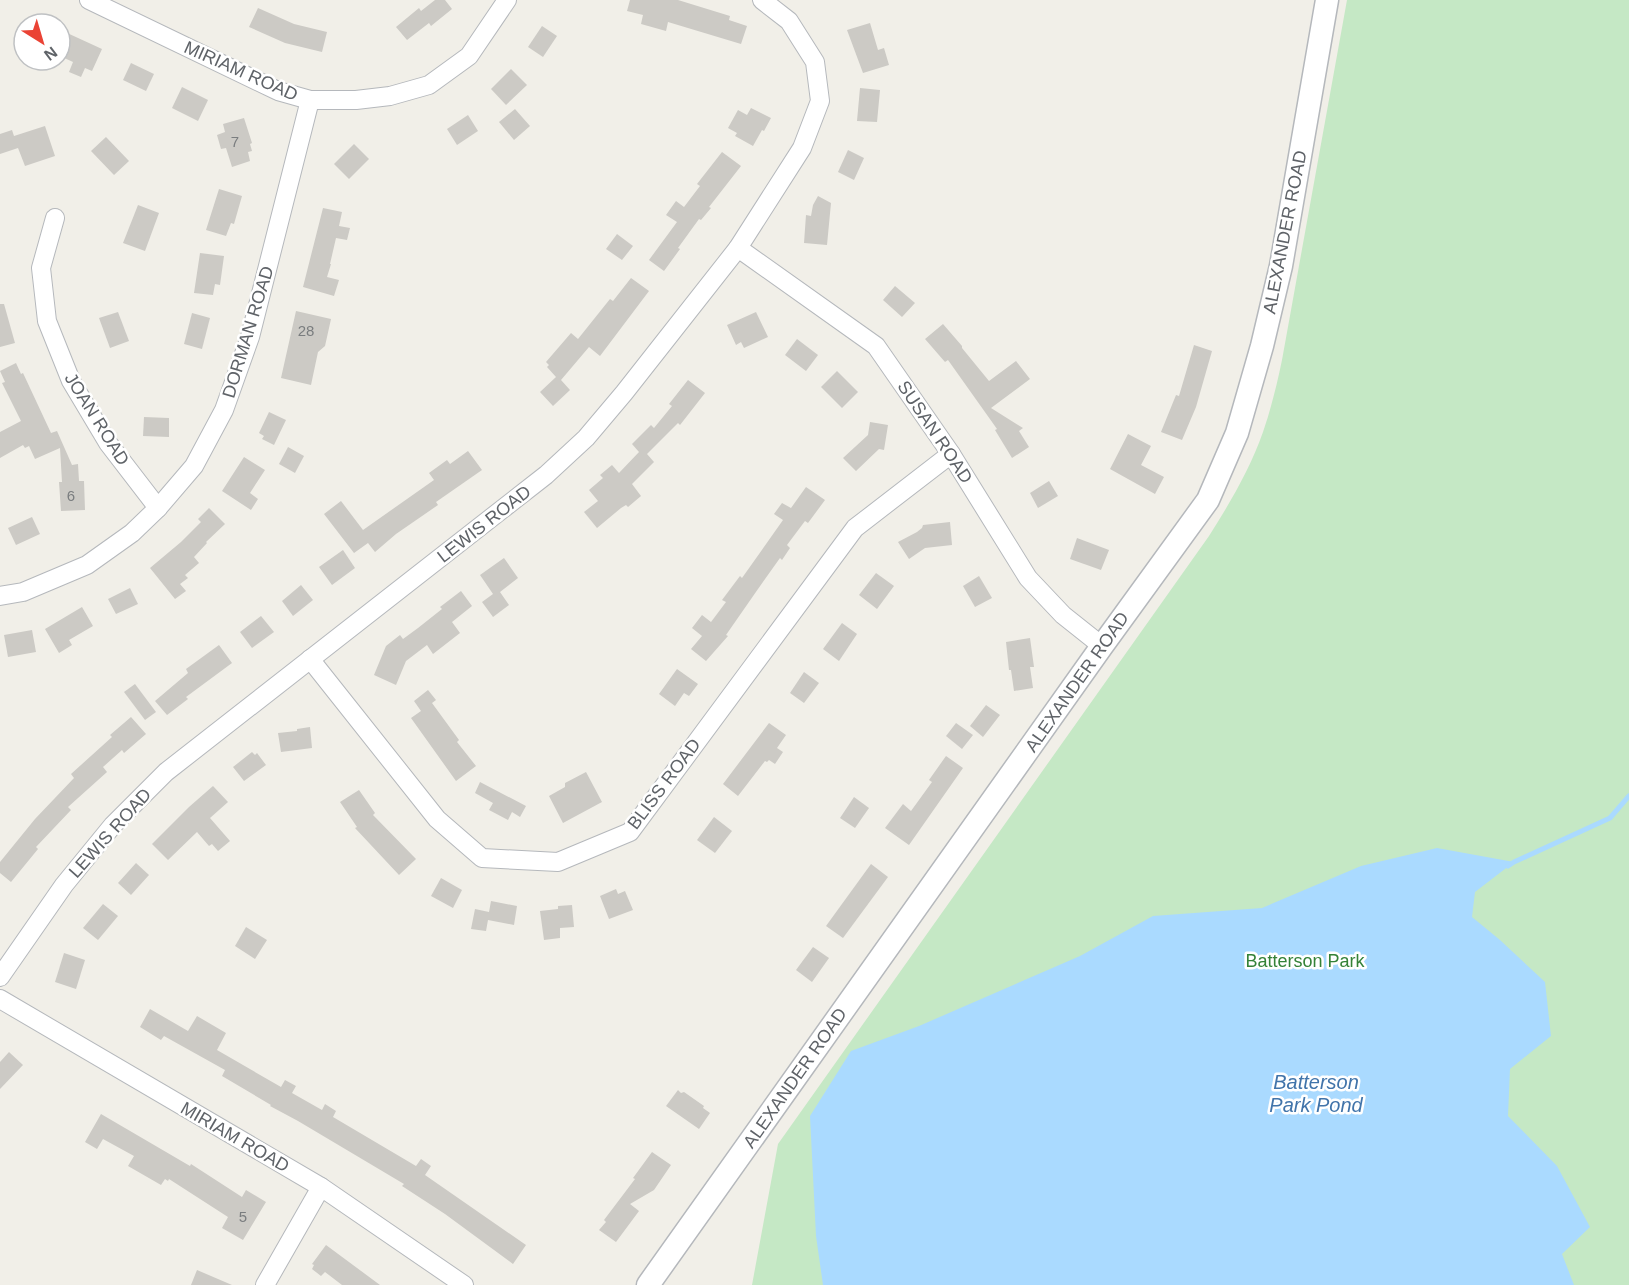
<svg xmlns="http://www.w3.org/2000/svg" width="1629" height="1285" font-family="Helvetica,sans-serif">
  <rect width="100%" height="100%" fill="#f1efe8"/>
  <!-- green -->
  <path fill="#c5e8c5" d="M1347,0H1629V1285H752L778,1144L1209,536C1230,503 1250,469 1263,432C1271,409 1277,384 1282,360Z"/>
  <!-- water -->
  <polygon fill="#aadaff" points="1437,848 1514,862 1475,892 1472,917 1500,940 1545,982 1551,1036 1510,1069 1508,1116 1557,1166 1590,1227 1562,1254 1574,1285 823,1285 816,1236 810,1116 851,1051 919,1026 1080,956 1153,916 1262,908 1361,866"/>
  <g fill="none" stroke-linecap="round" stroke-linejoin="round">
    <!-- stream -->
    <polyline stroke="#aadaff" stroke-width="5" points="1508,866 1514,862 1610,818 1629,796"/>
  </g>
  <!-- building -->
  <g fill="#cccac5">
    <polygon points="435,0 445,0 452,9 431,26 429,23 407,40 396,27 419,8 421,11"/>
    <polygon points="630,0 678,0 730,16 729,20 747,26 741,44 668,22 666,31 641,24 643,15 627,11"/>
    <polygon points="258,8 294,24 327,32 322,52 285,43 249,27"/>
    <polygon points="870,23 878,50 884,48 889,65 863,73 847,30"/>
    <polygon points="542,26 557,36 543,57 528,47"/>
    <polygon points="65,32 102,49 92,71 85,68 81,77 69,72 73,62 60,56 60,44"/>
    <polygon points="131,63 154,74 146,91 123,80"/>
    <polygon points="511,69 527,85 506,105 491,89"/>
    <polygon points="182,87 208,100 198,121 172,108"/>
    <polygon points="860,88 880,90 877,122 857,121"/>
    <polygon points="751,108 771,118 764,131 762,130 753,146 735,136 737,133 728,128 738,110 747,115"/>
    <polygon points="515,109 530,126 514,140 499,122"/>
    <polygon points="468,115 478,131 457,145 447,129"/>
    <polygon points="244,118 252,143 250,144 252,151 248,152 250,161 232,167 226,148 221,149 217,135 225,132 223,124"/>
    <polygon points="45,126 55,156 25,166 18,148 0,154 0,134 12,130 14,136"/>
    <polygon points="106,137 129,161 114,175 91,151"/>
    <polygon points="354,144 369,159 349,179 334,164"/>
    <polygon points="848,150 864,158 854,180 838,172"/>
    <polygon points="722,152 741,166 709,207 711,208 701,220 699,219 678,248 680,249 664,271 649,260 677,222 666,215 676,201 684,207 700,186 697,184"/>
    <polygon points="219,189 242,196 234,224 231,223 226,236 206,230"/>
    <polygon points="818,196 831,203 827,245 804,243 806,215 811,216 813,205"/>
    <polygon points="138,205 159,213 145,251 123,243"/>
    <polygon points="323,208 342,212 339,226 350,228 347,240 336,238 330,264 331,264 327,277 339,280 334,296 303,287"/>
    <polygon points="617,234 633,246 622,260 606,249"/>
    <polygon points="200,253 224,256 220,285 215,284 213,295 194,293"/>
    <polygon points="631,278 649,291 600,356 589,347 561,380 570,390 553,406 540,392 556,377 547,367 549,365 546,362 571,333 578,339 610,299 613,301"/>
    <polygon points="895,286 915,303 902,317 883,300"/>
    <polygon points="0,304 4,304 15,343 0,347"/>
    <polygon points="296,311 331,319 325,346 318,352 311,385 281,378"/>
    <polygon points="118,312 129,341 110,348 99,318"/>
    <polygon points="756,312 768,337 744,348 741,342 736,345 727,325"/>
    <polygon points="192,313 210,318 202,349 184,344"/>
    <polygon points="943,324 962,346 962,348 989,381 1016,361 1030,379 991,408 1023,428 1019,431 1029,447 1012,458 995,430 997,429 948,360 945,362 925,339"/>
    <polygon points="797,339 818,355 806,371 785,355"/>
    <polygon points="1194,345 1212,351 1196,407 1182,440 1161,432 1176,395 1179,396"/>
    <polygon points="16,363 21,374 23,373 51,433 57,431 72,465 78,464 79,481 84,481 85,510 61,511 59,482 62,482 60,448 35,459 29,446 25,448 23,445 0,458 0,432 21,421 2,383 5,382 0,371"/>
    <polygon points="837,371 858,392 842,408 821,387"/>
    <polygon points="688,380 705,393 680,425 678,423 647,454 654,462 632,484 641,496 628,507 626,505 621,508 597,528 584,512 598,501 589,490 603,478 600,475 612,465 619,473 639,452 632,444 651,425 654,428 672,406 669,404"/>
    <polygon points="269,412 286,420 274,445 262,439 264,436 259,433"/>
    <polygon points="144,417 169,418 169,437 143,436"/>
    <polygon points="870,422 888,425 884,450 879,449 856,471 843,458 868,435"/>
    <polygon points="1128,434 1151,446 1141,465 1164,477 1155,494 1110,469"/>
    <polygon points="288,447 304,456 295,473 279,464"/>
    <polygon points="468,451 482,470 436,502 438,505 396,534 375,552 368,543 354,553 324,514 341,501 363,530 434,480 429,473 447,460 450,464"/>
    <polygon points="244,457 265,470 250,493 258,499 251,510 222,491"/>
    <polygon points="1049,481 1058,496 1038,508 1030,493"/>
    <polygon points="806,487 825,500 808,523 805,521 787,545 790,548 782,560 780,558 758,589 726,635 728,636 706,661 691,649 702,636 692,628 702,615 711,622 726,602 722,600 740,576 742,578 783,520 774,514 782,503 791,508"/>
    <polygon points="209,508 225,524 206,542 207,543 194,557 199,563 185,575 188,578 180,584 186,591 175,599 150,568 181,542 201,522 198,519"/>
    <polygon points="32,517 40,534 16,545 8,528"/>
    <polygon points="950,522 952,545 925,548 909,559 898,542 917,532 922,528 923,525"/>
    <polygon points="1077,538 1109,550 1101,570 1070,559"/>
    <polygon points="343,550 355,568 332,585 319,567"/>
    <polygon points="504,558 518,578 500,592 509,605 493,617 482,602 493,594 480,575"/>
    <polygon points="876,573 894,586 877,609 859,595"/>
    <polygon points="979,576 992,598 975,607 963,586"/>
    <polygon points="301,585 313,600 293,616 282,601"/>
    <polygon points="130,588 138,604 116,614 108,599"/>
    <polygon points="461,591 472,606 452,622 460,633 433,654 427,645 406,661 396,685 374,675 386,646 400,635 403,639 418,628 442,609 440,607"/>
    <polygon points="82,607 93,626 69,640 72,645 59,653 45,629"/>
    <polygon points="261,616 274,632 252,648 240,632"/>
    <polygon points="842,623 857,634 839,661 823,649"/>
    <polygon points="32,630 36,652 8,657 4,635"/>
    <polygon points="1030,638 1034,667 1030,667 1033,688 1014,691 1011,670 1009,670 1006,642"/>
    <polygon points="219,645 232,663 186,697 188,699 167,715 155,701 188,673 186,669"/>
    <polygon points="677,669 698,684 689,696 684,693 675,706 659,694"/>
    <polygon points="804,672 819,683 804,703 790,693"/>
    <polygon points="135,684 156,712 145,720 124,692"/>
    <polygon points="428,690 436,700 432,703 459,740 457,742 476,766 456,781 411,718 421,711 414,701"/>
    <polygon points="986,705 1000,715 983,737 970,726"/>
    <polygon points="131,717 146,734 124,753 122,750 103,767 107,772 68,807 71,810 36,847 38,849 11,882 0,873 0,862 35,819 74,778 71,774 112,737 110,735"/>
    <polygon points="769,723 786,735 777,748 783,752 775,764 769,760 767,762 765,761 738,796 723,784"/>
    <polygon points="956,723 973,735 962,749 946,736"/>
    <polygon points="310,727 312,748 281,752 278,733 297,731 297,729"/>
    <polygon points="252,752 255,755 257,753 266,765 244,781 233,767"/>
    <polygon points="946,756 963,768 909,845 885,828 903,804 911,811 932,782 929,780"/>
    <polygon points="586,772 602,802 563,823 549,796 565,787 565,783"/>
    <polygon points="480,782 526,806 520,817 512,812 508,820 489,810 493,803 475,793"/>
    <polygon points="213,786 228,802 210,818 230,841 218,851 212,844 209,846 197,832 168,860 152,844 189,807"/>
    <polygon points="359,790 375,813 373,815 416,859 399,875 355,828 357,827 340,802"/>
    <polygon points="854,797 869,808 855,828 840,818"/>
    <polygon points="714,817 732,831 715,853 697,840"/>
    <polygon points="136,863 149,875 131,895 118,883"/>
    <polygon points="871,864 888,877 843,938 826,926"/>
    <polygon points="441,878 462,890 453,908 431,896"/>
    <polygon points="616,889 618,894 625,891 633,910 609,919 600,896"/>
    <polygon points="491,901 517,906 514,925 488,920 486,931 471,929 475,909 489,912"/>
    <polygon points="103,904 118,916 98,940 83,928"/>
    <polygon points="572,905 574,927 560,928 560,938 544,940 540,911 558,909 558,906"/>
    <polygon points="246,927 267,940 255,959 235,946"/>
    <polygon points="813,947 829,958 812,982 796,970"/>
    <polygon points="64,953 85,960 76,989 55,982"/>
    <polygon points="150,1009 188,1031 197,1016 226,1033 217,1050 281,1087 285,1080 296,1086 292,1093 322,1110 325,1104 336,1111 333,1117 416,1166 421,1159 431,1166 425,1175 526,1245 513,1264 445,1214 402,1186 404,1184 298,1121 270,1106 271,1105 222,1076 225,1070 164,1036 161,1040 140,1027"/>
    <polygon points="9,1052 23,1065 0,1089 0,1062"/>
    <polygon points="678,1090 681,1093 684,1092 704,1106 703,1108 710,1113 699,1129 666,1106"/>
    <polygon points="101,1114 190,1166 191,1164 242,1197 246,1190 266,1202 243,1240 222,1228 228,1217 169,1179 168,1181 165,1179 161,1185 128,1166 134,1156 103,1139 97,1149 85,1142"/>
    <polygon points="652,1152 671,1165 654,1190 630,1204 639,1211 616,1242 599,1230 606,1222 604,1220 635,1179 633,1178"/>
    <polygon points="326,1245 380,1285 342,1285 325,1272 321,1276 312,1269 314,1265 312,1264"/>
    <polygon points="197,1270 232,1285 191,1285"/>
  </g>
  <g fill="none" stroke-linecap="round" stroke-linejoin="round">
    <!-- minor casing -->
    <g stroke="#b5b8bc" stroke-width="20">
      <g id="minor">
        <polyline points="89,0 278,91 310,100 356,100 390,96 429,85 469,56 507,0"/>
        <polyline points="55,218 41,268 47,321 71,381 108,443 158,508"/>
        <polyline points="738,248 876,346 951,454 1028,578 1063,615 1102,646"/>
        <polyline points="0,596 23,592 87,565 132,533 158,508 194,466 224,410 250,337 310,100"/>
        <polyline points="310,659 437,819 482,858 558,862 630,832 855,528 951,454"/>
        <polyline points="0,977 64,885 113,825 166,772 546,475 586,438 624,393 738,248 802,148 820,101 815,62 789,21 762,0"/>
        <polyline points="0,999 321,1187 464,1285"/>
        <polyline points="265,1285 321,1187"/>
      </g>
    </g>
    <!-- tertiary casing -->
    <g stroke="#b5b8bc" stroke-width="25">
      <polyline id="tertiary" points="648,1285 1102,646 1208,500 1237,433 1262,346 1281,266 1327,0"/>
    </g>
    <!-- minor -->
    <use href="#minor" stroke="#fff" stroke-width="18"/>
    <!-- tertiary -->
    <use href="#tertiary" stroke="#fff" stroke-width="22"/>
  </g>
  <g text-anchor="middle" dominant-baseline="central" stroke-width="5" stroke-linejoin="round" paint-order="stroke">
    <!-- number labels -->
    <g font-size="15" fill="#7a7d7f">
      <text x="235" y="141">7</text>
      <text x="306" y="330">28</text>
      <text x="71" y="495">6</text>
      <text x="243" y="1216">5</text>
    </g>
    <!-- street labels -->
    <g font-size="18" fill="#5f6368" stroke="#fff">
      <text transform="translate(241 71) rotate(24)">MIRIAM ROAD</text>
      <text transform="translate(1285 232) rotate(-79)">ALEXANDER ROAD</text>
      <text transform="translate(248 332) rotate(-73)">DORMAN ROAD</text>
      <text transform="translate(97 419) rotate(58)">JOAN ROAD</text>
      <text transform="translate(935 432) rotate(56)">SUSAN ROAD</text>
      <text transform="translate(484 524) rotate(-38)">LEWIS ROAD</text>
      <text transform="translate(1077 682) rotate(-55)">ALEXANDER ROAD</text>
      <text transform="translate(664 784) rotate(-53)">BLISS ROAD</text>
      <text transform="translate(110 833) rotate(-48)">LEWIS ROAD</text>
      <text transform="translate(795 1078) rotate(-55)">ALEXANDER ROAD</text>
      <text transform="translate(235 1137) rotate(30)">MIRIAM ROAD</text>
    </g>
    <!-- park labels -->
    <g font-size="18" fill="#348238" stroke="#fff">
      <text x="1305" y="961">Batterson Park</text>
    </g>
    <!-- water labels -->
    <g font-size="20" font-style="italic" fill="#4174aa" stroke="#fff">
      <text x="1316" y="1082">Batterson<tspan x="1316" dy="23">Park Pond</tspan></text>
    </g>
  </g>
  <!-- north arrow -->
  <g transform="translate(42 42) rotate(143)"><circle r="28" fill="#ffffff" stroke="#bfc1c3" stroke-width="1.5"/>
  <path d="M0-4.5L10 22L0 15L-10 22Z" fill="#ea4335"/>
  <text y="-9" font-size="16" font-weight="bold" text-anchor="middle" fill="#5f6368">N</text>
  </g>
</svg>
